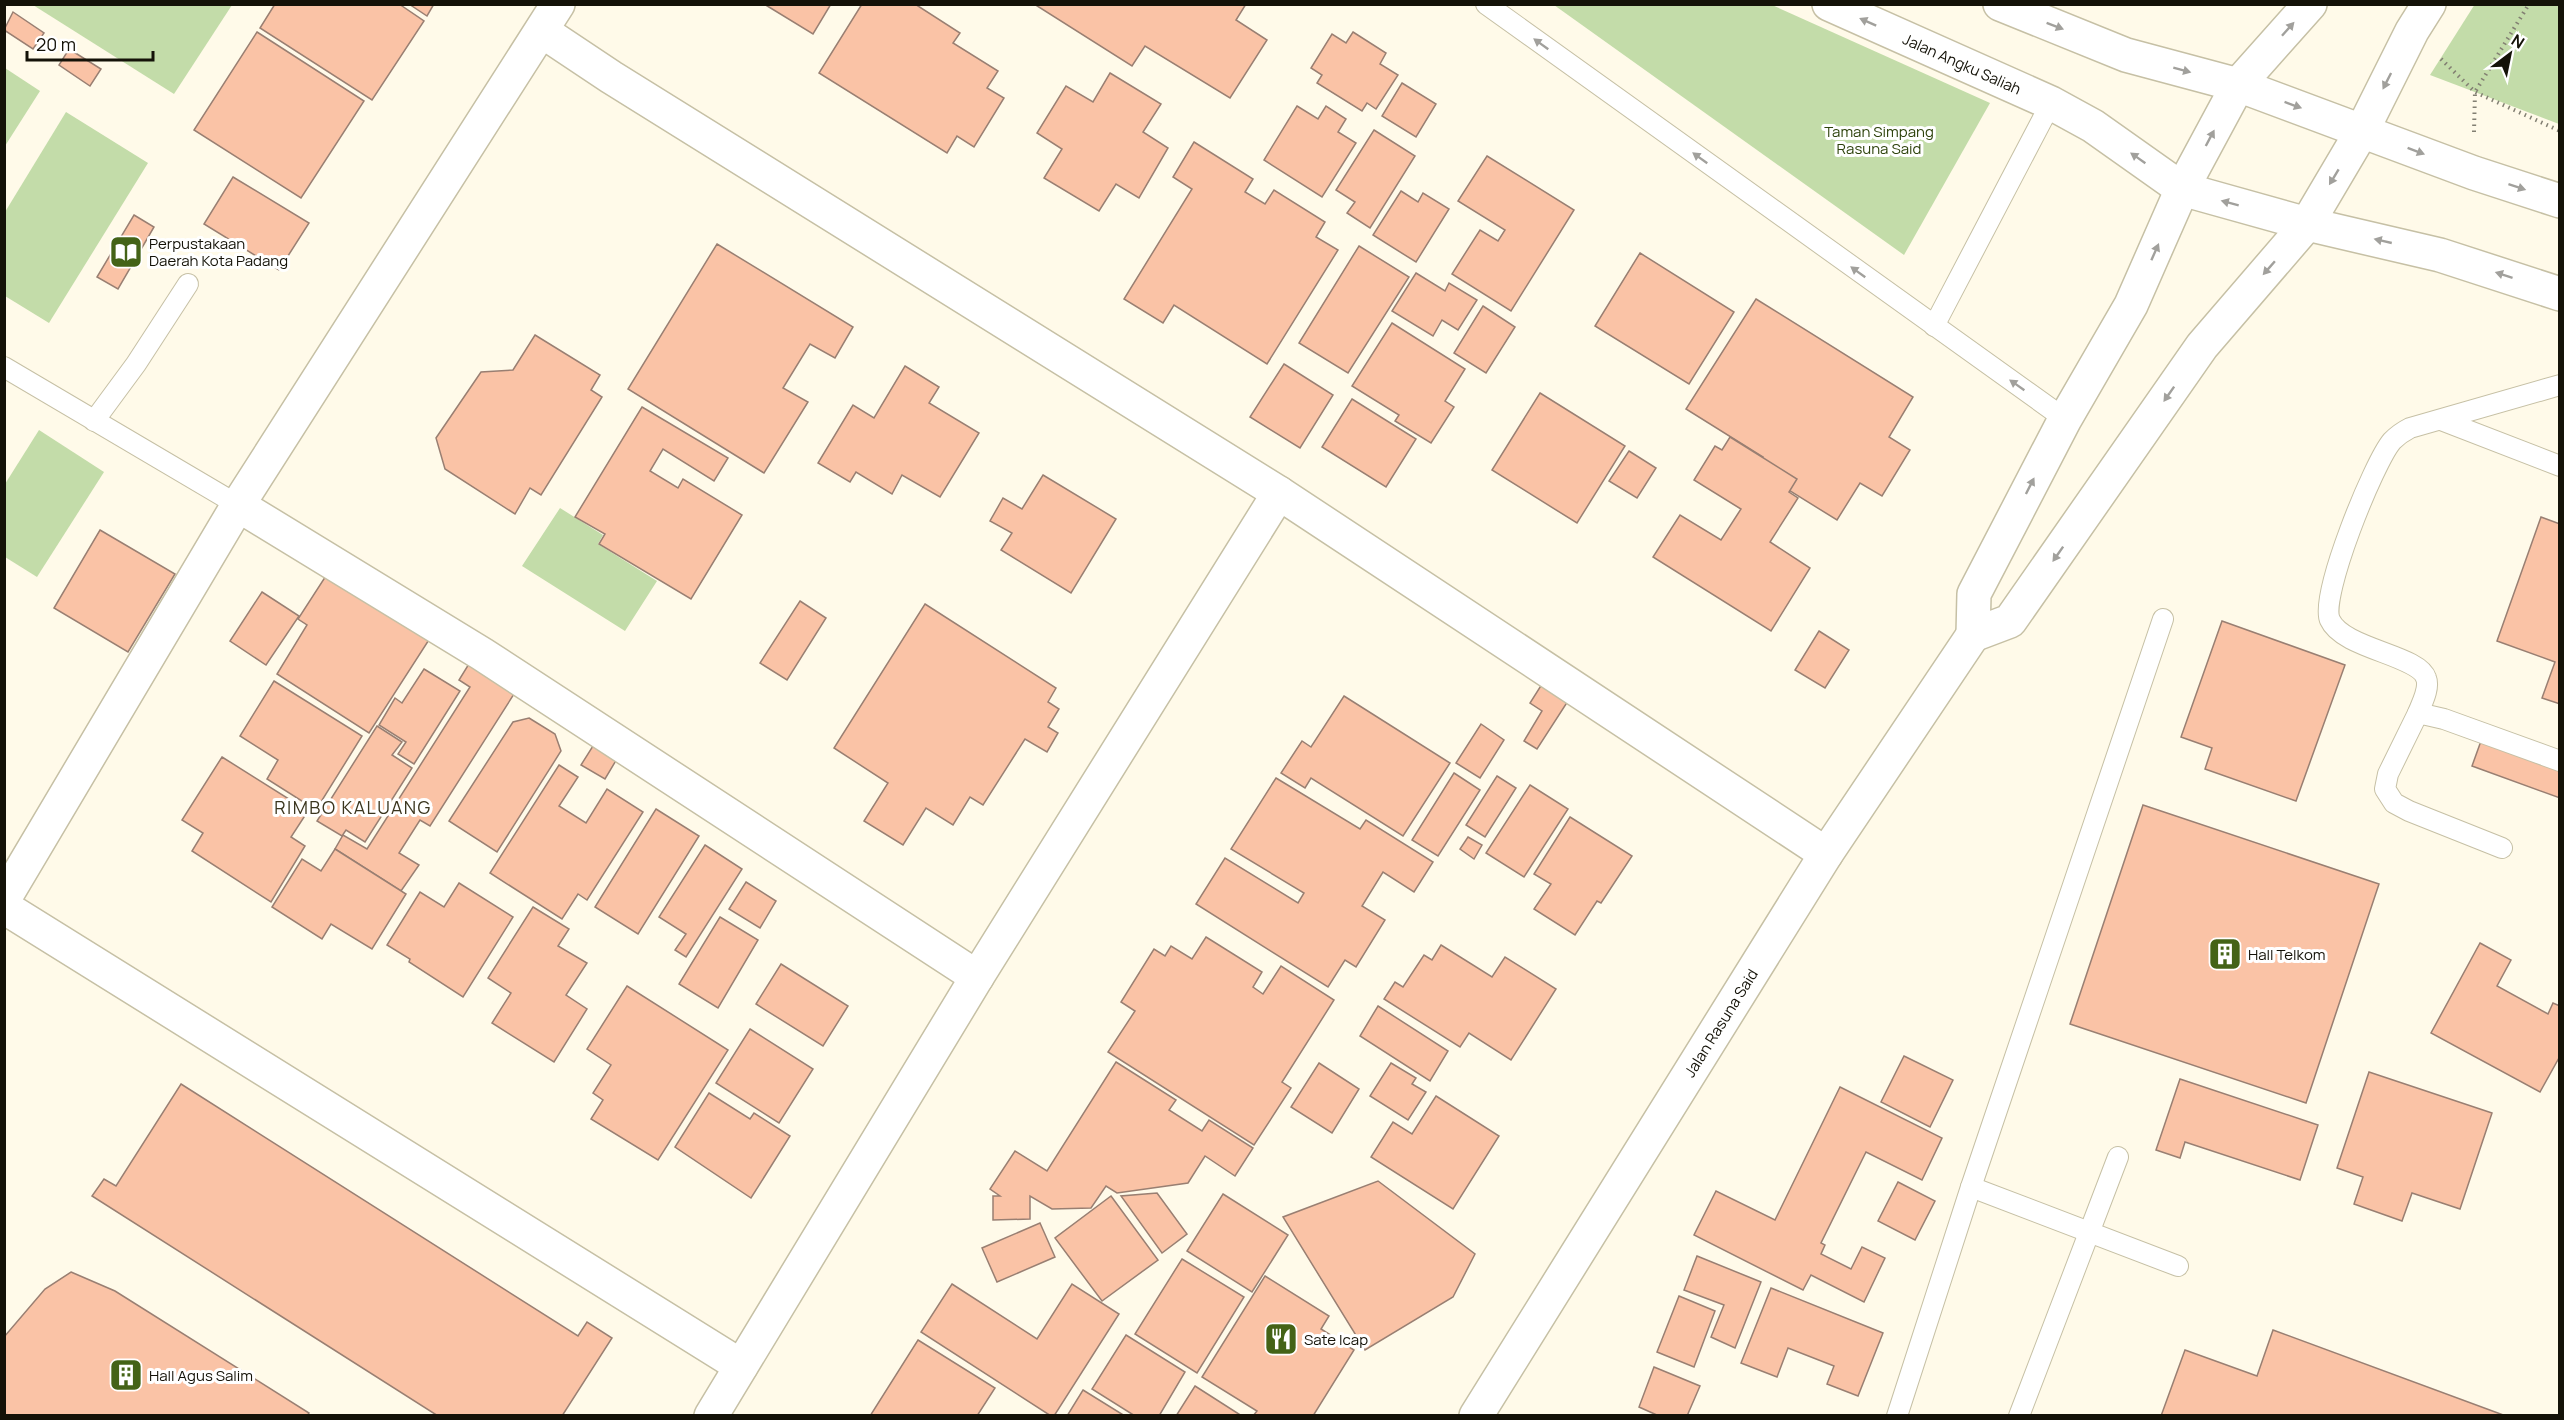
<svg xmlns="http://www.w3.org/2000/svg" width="2564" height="1420" font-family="Manrope,sans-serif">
  <rect width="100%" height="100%" fill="#fffae9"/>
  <!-- green -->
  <g fill="#c3dca9">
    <polygon points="2475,4 2559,5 2559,124 2430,75"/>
    <polygon points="33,5 232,5 174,94"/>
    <polygon points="1554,5 1772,5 1990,103 1904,255"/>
    <polygon points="5,68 40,91 5,146"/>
    <polygon points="66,112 148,163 49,323 5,296 5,212"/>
    <polygon points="39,430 104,472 37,577 5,557 5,484"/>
    <polygon points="560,508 603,535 598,544 657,581 625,631 522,566"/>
  </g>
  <!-- building -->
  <g fill="#fac3a6" stroke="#997f72" stroke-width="1.5">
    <polygon points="275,4 399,4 424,21 372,100 260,28"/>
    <polygon points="409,4 434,4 427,16"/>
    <polygon points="764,4 831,4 813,34"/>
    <polygon points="862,4 915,4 960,33 953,43 998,71 987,88 1004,98 974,147 957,136 947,153 819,73"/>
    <polygon points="1034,4 1246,4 1236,20 1267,40 1230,98 1145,46 1132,66"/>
    <polygon points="13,12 44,33 33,49 4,30"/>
    <polygon points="257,32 364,101 301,198 194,130"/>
    <polygon points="1353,32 1386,53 1380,64 1398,75 1376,109 1367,103 1362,111 1317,83 1322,75 1311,68 1332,34 1346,43"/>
    <polygon points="69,49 101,69 90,86 59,65"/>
    <polygon points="1110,73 1161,104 1143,132 1168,148 1139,198 1116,184 1099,211 1044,178 1062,149 1037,133 1066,86 1093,102"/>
    <polygon points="1402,83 1436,104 1416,137 1382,116"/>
    <polygon points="1297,106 1318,119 1326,106 1346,119 1338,132 1356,143 1322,197 1264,160"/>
    <polygon points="1374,130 1415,156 1370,228 1347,213 1355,202 1336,190"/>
    <polygon points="1194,142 1253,179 1245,192 1265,204 1274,190 1325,222 1316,237 1338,250 1267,364 1174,305 1163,323 1124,299 1192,189 1173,177"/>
    <polygon points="1487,156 1574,210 1511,311 1452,274 1480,230 1498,241 1505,230 1458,201"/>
    <polygon points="233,177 309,223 279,270 204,224"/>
    <polygon points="1401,191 1418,202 1423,193 1449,209 1416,262 1373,235"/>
    <polygon points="134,215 154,227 118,289 97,277"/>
    <polygon points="717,244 853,327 835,358 810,344 783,388 808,402 764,473 628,389"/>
    <polygon points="1359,246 1409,277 1348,373 1299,343"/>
    <polygon points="1640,253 1734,312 1689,384 1595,326"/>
    <polygon points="1416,273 1445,291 1449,283 1477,300 1458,330 1442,320 1433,336 1392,311"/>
    <polygon points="1756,299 1913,397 1889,437 1910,450 1882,496 1860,483 1837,520 1755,469 1763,457 1686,409"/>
    <polygon points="1483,306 1515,327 1486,373 1454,353"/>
    <polygon points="1392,323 1465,369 1445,401 1454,407 1431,443 1395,421 1399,415 1352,386"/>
    <polygon points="535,335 600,375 591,390 602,397 541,495 530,488 515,514 445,469 436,438 481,372 513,370"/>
    <polygon points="1284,364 1333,395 1300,448 1250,417"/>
    <polygon points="905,366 939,387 929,403 979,433 940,497 902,475 892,494 856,472 850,482 818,463 853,405 874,418"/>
    <polygon points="1540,393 1625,446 1577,523 1492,470"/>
    <polygon points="1352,399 1416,439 1386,487 1322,447"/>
    <polygon points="642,407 728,458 714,481 663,449 650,471 678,488 683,479 742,515 691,599 599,544 605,534 575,517"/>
    <polygon points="1730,437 1797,479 1789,492 1798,498 1770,542 1810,568 1771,631 1653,557 1680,515 1721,540 1741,509 1694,480 1715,446 1722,450"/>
    <polygon points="1629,451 1656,468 1637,498 1609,481"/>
    <polygon points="1043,475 1116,519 1071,593 1001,550 1012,533 990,521 1003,498 1022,509"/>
    <polygon points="2541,517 2560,524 2560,704 2542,698 2555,662 2497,641"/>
    <polygon points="100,530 175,574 128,652 54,608"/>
    <polygon points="331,568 434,632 369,733 277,674 307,625 298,619"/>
    <polygon points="262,592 299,616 266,665 230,641"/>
    <polygon points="800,601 826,618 787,680 760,663"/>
    <polygon points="925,604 1056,688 1048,702 1059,709 1048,727 1058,733 1047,752 1025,739 983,805 970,797 953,825 926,808 903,845 864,821 888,783 834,748"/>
    <polygon points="2222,621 2345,665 2296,801 2205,769 2212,748 2181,737"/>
    <polygon points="1819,631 1849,650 1825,688 1795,670"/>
    <polygon points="475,654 521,683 430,826 420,820 399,853 419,865 401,891 335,849 343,835 367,849 470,687 459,680"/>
    <polygon points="424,669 460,691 414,764 398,754 406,742 379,725 395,698 402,703"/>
    <polygon points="274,681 362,736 316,810 267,779 278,760 240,736"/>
    <polygon points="1542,684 1568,701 1537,749 1524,741 1542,711 1530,703"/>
    <polygon points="1344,696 1450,763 1403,836 1311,778 1305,788 1281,773 1302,741 1311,747"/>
    <polygon points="529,718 555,734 561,751 497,852 449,821 513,722"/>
    <polygon points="1481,724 1504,740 1480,778 1456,763"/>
    <polygon points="377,726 402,742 392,755 412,768 365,842 346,830 342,836 317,821"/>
    <polygon points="598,738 621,752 605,779 581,765"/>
    <polygon points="2481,741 2560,770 2560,798 2472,766"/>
    <polygon points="222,757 308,811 291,837 305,846 271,902 192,851 203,833 182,820"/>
    <polygon points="559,765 578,777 559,806 586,823 607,789 643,812 587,900 578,894 562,919 490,873"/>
    <polygon points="1454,773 1480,790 1438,856 1412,840"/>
    <polygon points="1497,776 1516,788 1485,837 1466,825"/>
    <polygon points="1276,778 1360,829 1366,820 1433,862 1414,892 1383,872 1362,906 1385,920 1356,967 1345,960 1328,987 1196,904 1225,858 1298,903 1304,893 1231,849"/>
    <polygon points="1530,785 1568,809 1524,877 1486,853"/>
    <polygon points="2143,805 2379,884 2306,1103 2070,1024"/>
    <polygon points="656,809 699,836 638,934 595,907"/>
    <polygon points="1570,817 1632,856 1601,903 1597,901 1575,935 1534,909 1551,884 1534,874"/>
    <polygon points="1468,837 1482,845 1474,859 1460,849"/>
    <polygon points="705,845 742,869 686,957 675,950 686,934 659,917"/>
    <polygon points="335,849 406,894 372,949 331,924 322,939 272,907 302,859 321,871"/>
    <polygon points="746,882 776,901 760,928 729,909"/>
    <polygon points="459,883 513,917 463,997 409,962 410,959 387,945 420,892 444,907"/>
    <polygon points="533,907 569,929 558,946 587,963 566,995 587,1009 554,1062 492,1023 511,993 488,978"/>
    <polygon points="720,917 758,940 718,1008 679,984"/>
    <polygon points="1206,937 1262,972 1253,987 1263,994 1281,966 1334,1000 1282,1082 1291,1088 1254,1145 1108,1052 1135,1011 1121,1002 1154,949 1165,956 1171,946 1192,959"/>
    <polygon points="2480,943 2511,960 2497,986 2548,1014 2553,1003 2560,1006 2560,1056 2540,1092 2431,1033"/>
    <polygon points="1441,945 1492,977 1505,957 1556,989 1511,1060 1469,1033 1460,1047 1384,999 1395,982 1403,987 1424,955 1432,960"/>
    <polygon points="781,964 848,1006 823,1046 756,1004"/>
    <polygon points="627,986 728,1050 658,1160 591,1119 603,1100 593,1093 611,1065 587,1049"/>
    <polygon points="1378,1006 1448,1051 1430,1081 1360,1036"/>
    <polygon points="750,1029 813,1069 779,1123 716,1083"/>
    <polygon points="1904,1056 1953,1080 1930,1127 1881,1102"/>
    <polygon points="1116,1062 1176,1100 1169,1110 1202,1131 1209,1120 1253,1148 1235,1176 1205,1156 1188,1183 1117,1193 1106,1186 1091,1208 1052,1209 1030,1196 1030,1219 993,1220 993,1196 1000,1196 990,1189 1015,1151 1047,1171"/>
    <polygon points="1319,1063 1359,1089 1332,1133 1291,1107"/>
    <polygon points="1391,1063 1416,1078 1412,1084 1426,1092 1408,1120 1370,1096"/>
    <polygon points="2369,1072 2492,1113 2460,1209 2412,1193 2402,1221 2354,1204 2363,1177 2337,1168"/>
    <polygon points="2180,1079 2318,1125 2300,1180 2185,1142 2180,1158 2156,1150"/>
    <polygon points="181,1084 578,1336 587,1322 612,1338 562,1416 438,1416 92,1196 104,1179 116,1186"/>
    <polygon points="1840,1087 1942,1138 1922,1180 1866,1152 1821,1243 1825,1245 1821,1254 1851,1269 1862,1247 1885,1258 1864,1302 1811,1275 1803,1290 1694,1235 1716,1191 1775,1220"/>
    <polygon points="709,1093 750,1119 754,1113 790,1136 751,1198 675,1147"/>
    <polygon points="1436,1096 1499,1136 1453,1209 1371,1157 1393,1122 1412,1134"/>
    <polygon points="1378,1181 1475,1254 1453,1297 1365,1350 1283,1217"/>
    <polygon points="1898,1182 1935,1201 1915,1240 1878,1221"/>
    <polygon points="1157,1193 1187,1234 1162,1253 1121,1196"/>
    <polygon points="1223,1194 1288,1235 1252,1292 1187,1251"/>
    <polygon points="1111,1196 1158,1260 1102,1301 1055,1238"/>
    <polygon points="1040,1223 1055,1257 997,1282 982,1248"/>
    <polygon points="1697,1256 1761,1282 1735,1348 1711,1337 1724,1305 1684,1290"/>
    <polygon points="1182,1259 1244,1297 1197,1373 1135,1334"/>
    <polygon points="71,1272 115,1291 309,1413 307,1416 4,1416 4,1337 45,1289"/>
    <polygon points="1265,1276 1329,1316 1321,1329 1354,1350 1313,1416 1253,1416 1257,1411 1202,1377"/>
    <polygon points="952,1284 1037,1339 1072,1284 1119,1314 1054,1416 1051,1416 921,1332"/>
    <polygon points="1771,1288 1883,1333 1858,1396 1827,1384 1834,1366 1788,1348 1777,1377 1741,1363"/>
    <polygon points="1679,1296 1715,1311 1694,1367 1657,1352"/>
    <polygon points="2273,1330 2506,1416 2161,1416 2185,1350 2257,1376"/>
    <polygon points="1126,1335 1185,1372 1159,1416 1135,1416 1092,1389"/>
    <polygon points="918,1340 995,1388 977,1416 870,1416"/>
    <polygon points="1654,1367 1700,1386 1687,1416 1659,1416 1639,1407"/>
    <polygon points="1195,1386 1242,1416 1176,1416"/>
    <polygon points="1083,1390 1125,1416 1067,1416"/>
  </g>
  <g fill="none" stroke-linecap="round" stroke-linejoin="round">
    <!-- service casing -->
    <g stroke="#c6c0a5" stroke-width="22">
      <g id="service">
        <polyline points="1486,4 2065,419"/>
        <polyline points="1934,326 2051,103"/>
        <polyline points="4,367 238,505"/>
        <polyline points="2441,420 2560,466"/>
        <polyline points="94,421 136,364 188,284"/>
        <path d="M2418,713C2422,703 2430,688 2426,678C2419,655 2343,649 2330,620C2319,597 2374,462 2392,441C2397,436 2404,431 2410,428L2560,385"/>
        <polyline points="2502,848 2409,811 2394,803 2385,789 2388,774 2418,713 2444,719 2560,761"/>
        <polyline points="1971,1187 2178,1266"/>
        <polyline points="1897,1416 1971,1187 2163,619"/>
        <polyline points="2019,1416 2118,1157"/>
      </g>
    </g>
    <!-- minor casing -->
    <g stroke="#c6c0a5" stroke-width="36">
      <g id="minor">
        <polyline points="542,31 611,77 1279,493 1826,854"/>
        <polyline points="238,505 482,654 977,977"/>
        <polyline points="4,899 238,505 558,4"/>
        <polyline points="4,907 741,1366"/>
        <polyline points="711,1416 977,977 1279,493"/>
      </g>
    </g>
    <!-- secondary casing -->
    <g stroke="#c6c0a5" stroke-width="36">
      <g id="secondary">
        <polyline points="1829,4 2051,103 2093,126 2182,189 2307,224 2440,255 2560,294"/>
        <polyline points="2000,4 2126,55 2238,85 2474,173 2560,201"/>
      </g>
    </g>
    <!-- primary casing -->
    <g stroke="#c6c0a5" stroke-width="36">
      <g id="primary">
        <polyline points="1973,635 2010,621 2202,346 2307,224 2362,131 2412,31 2429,4"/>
        <polyline points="1973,635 1974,594 2065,419 2131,305 2182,189 2238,85 2310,4"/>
        <polyline points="1476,1416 1826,854 1973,635"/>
      </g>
    </g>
    <!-- path -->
    <g stroke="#827f72" stroke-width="4" stroke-dasharray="1.5 4.5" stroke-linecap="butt">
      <polyline points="2441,59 2475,92 2560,131"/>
      <polyline points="2474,132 2475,92 2529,4"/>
    </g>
    <!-- service -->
    <use href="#service" stroke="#fff" stroke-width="20"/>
    <!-- minor -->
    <use href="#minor" stroke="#fff" stroke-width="33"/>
    <!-- secondary -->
    <use href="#secondary" stroke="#fff" stroke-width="33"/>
    <!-- primary -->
    <use href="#primary" stroke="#fff" stroke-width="33"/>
  </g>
  <!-- one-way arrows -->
  <defs><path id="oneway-solid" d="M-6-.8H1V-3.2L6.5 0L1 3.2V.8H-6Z" transform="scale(1.5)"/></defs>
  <g fill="#a1a09c">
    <use href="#oneway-solid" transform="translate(1868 22) rotate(-156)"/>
    <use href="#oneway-solid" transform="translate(2055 26) rotate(21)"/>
    <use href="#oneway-solid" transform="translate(2288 29) rotate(-48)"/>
    <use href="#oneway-solid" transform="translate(1541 44) rotate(-144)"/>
    <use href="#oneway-solid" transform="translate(2182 70) rotate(15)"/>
    <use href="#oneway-solid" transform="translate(2387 81) rotate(117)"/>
    <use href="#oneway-solid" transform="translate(2293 105) rotate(20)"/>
    <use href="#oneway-solid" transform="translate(2210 138) rotate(-62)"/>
    <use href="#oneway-solid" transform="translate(2416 151) rotate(21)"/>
    <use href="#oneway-solid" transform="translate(1700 158) rotate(-144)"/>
    <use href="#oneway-solid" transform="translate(2138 158) rotate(-145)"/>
    <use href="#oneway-solid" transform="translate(2334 177) rotate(121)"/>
    <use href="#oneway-solid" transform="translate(2517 187) rotate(18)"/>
    <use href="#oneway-solid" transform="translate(2230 203) rotate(-165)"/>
    <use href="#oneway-solid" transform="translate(2383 241) rotate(-167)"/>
    <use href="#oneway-solid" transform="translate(2155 252) rotate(-66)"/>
    <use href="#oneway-solid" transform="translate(2269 268) rotate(131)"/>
    <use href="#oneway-solid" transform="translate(1858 272) rotate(-144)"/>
    <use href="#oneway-solid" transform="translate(2504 275) rotate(-162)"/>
    <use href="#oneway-solid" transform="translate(2017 385) rotate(-145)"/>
    <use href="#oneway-solid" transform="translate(2169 394) rotate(125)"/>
    <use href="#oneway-solid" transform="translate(2030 486) rotate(-63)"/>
    <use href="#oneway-solid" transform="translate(2058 554) rotate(125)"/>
  </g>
  <!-- icons -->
  <defs>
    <g id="library-square" transform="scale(1.725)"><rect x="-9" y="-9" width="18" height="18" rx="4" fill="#446317" stroke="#fff"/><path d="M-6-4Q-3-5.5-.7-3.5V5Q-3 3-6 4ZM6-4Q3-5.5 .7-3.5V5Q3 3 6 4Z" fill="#fff"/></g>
    <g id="building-square" transform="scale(1.725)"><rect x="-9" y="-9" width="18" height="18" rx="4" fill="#446317" stroke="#fff"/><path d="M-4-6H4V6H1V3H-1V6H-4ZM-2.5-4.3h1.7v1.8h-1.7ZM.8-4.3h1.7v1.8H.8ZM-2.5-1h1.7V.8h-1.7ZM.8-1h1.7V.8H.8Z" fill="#fff"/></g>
    <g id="restaurant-square" transform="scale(1.725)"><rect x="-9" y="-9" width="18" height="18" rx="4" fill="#446317" stroke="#fff"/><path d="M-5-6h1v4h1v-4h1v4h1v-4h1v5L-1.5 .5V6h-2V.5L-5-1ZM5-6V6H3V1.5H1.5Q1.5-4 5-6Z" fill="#fff"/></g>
  </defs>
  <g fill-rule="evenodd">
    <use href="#library-square" x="126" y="252"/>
    <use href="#building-square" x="2225" y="954"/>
    <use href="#restaurant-square" x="1281" y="1339"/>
    <use href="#building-square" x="126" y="1375"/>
  </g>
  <g text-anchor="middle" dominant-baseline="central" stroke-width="6" stroke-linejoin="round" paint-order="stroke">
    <!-- street labels -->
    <g font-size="15" fill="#141208" stroke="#fff">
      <text transform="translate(1962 64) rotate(24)">Jalan Angku Saliah</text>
      <text transform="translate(1721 1023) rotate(-58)">Jalan Rasuna Said</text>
    </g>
    <!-- park labels -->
    <g font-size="15" fill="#2d420b" stroke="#fff">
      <text x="1879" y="131">Taman Simpang<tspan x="1879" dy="17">Rasuna Said</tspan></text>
    </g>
    <!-- poi labels -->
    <g font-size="15" fill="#141208" stroke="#fff" text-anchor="start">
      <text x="149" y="243">Perpustakaan<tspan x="149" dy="17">Daerah Kota Padang</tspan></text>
      <text x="2248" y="954">Hall Telkom</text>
      <text x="1304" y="1339">Sate Icap</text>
      <text x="149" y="1375">Hall Agus Salim</text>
    </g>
    <!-- quarter labels -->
    <g font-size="18" letter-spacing="1.5" fill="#3a351e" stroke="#fff">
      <text x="353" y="807">RIMBO KALUANG</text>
    </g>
  </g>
  <!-- border -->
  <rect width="2564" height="1420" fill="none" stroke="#141208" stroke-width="12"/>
  <!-- north arrow -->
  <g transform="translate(2510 54) rotate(32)" stroke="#ffffff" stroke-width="4.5" paint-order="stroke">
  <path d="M0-4.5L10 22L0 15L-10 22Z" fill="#141208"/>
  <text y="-9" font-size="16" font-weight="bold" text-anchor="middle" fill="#141208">N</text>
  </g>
  <!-- scale -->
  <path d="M27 51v9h126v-9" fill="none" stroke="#141208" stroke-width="3"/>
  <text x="36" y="51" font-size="18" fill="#141208" stroke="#ffffff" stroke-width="4.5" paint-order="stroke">20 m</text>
</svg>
